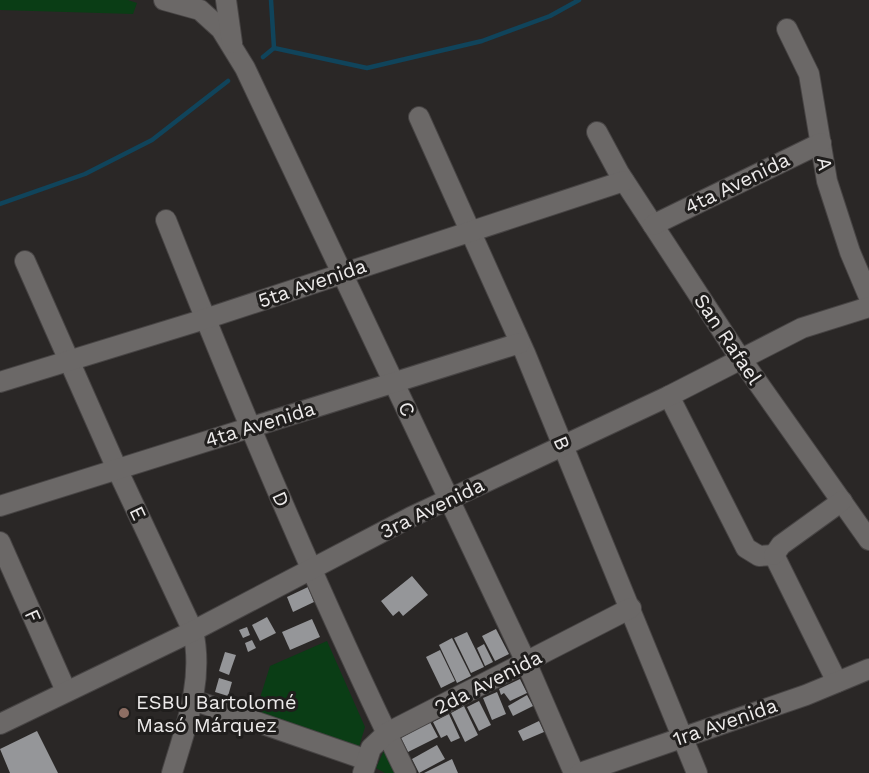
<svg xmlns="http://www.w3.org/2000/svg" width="869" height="773" font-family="'Work Sans',sans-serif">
  <rect width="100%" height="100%" fill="#2a2726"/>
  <!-- green -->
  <g fill="#0a3d15">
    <polygon points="0,0 128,0 137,3 133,14 0,10"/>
    <polygon points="327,641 365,727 358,750 254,717 270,666"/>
    <polygon points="386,746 400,773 385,773 376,768"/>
  </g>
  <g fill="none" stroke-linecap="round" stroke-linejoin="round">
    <!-- stream -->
    <g stroke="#10445b" stroke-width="4.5">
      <polyline points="274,48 367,68 482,41 550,16 579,0"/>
      <polyline points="263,57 274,48 271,0"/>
      <polyline points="0,204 85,174 152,140 228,81"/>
    </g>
  </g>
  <!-- building -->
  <g fill="#959699">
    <polygon points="412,576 428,595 403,616 399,611 393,616 381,601"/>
    <polygon points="308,587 314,602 293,612 287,597"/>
    <polygon points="267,617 276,633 260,641 252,625"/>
    <polygon points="312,619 320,637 290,650 282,632"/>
    <polygon points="247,627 250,635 243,638 239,630"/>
    <polygon points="496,629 509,654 495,661 482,636"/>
    <polygon points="467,632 484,667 471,673 454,638"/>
    <polygon points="452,638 471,676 457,683 439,645"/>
    <polygon points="252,640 256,648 248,652 245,643"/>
    <polygon points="484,644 493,662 485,666 477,648"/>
    <polygon points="440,650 455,681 441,688 426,657"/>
    <polygon points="225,652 236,655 229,675 219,671"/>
    <polygon points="219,678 232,682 228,696 215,692"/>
    <polygon points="520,679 527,693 510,701 504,693 501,695 499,689"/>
    <polygon points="497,692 506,714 492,720 483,698"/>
    <polygon points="527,695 533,706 513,716 508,706"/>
    <polygon points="245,698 255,701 252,711 242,708"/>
    <polygon points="479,701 491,725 479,731 467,707"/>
    <polygon points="464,706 478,735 465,742 451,713"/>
    <polygon points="449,714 460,738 451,742 447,735 441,738 433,722"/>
    <polygon points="539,721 544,732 523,741 518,731"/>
    <polygon points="430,722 438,737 408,752 401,738"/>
    <polygon points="37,731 58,773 10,773 0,749"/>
    <polygon points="437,745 445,759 419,773 412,759"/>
    <polygon points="452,759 458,773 424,773"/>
  </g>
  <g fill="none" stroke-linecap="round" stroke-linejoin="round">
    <!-- minor casing -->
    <g stroke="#474444" stroke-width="22">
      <g id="minor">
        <polyline points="164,0 200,10 221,29 245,68 526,662 574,773"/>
        <polyline points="226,0 232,43"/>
        <polyline points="787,29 809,74 827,181 850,252 869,297"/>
        <polyline points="419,117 525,353 697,773"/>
        <polyline points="597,132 619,173 734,349 869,540"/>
        <path d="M166,220C240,407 318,593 406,773"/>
        <polyline points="653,225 821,143"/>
        <path d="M25,261L117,469L193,631C204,680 186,726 172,773"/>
        <polyline points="0,382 205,319 624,181"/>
        <polyline points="669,396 746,548 759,556 774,555 837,682"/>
        <polyline points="0,506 520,343"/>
        <polyline points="0,542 66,691"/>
        <polyline points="774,555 781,545 842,501"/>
        <polyline points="193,700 367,760"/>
        <polyline points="0,724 193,631 411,517 669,396 802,328 869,307"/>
        <polyline points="363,773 371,748 387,733 631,608"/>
        <polyline points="580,773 806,695 869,669"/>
      </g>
    </g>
    <!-- minor -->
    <use href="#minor" stroke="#6b6867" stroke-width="20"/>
  </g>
  <!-- markers -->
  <circle fill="#8d6e63" stroke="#201e1d" stroke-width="2" cx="124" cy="713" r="6"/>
  <g text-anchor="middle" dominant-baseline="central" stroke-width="6" stroke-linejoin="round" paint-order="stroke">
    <!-- street labels -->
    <g font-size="20" fill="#eceaea" stroke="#201e1d">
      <text transform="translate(825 164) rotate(81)">A</text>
      <text transform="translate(737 183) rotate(-26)">4ta Avenida</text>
      <text transform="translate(312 283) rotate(-19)">5ta Avenida</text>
      <text transform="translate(728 339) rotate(56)">San Rafael</text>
      <text transform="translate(407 409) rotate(66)">C</text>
      <text transform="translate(260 424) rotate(-17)">4ta Avenida</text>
      <text transform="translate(562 443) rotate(67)">B</text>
      <text transform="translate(281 499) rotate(66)">D</text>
      <text transform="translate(432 508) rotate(-26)">3ra Avenida</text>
      <text transform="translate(138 513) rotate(65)">E</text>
      <text transform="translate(33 616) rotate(66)">F</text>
      <text transform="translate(488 682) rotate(-27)">2da Avenida</text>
      <text transform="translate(725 722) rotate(-19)">1ra Avenida</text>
    </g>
    <!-- poi labels -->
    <g font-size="20" fill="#eceaea" stroke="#201e1d" text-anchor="start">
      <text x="136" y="702">ESBU Bartolomé<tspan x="136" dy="23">Masó Márquez</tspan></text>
    </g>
  </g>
</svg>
